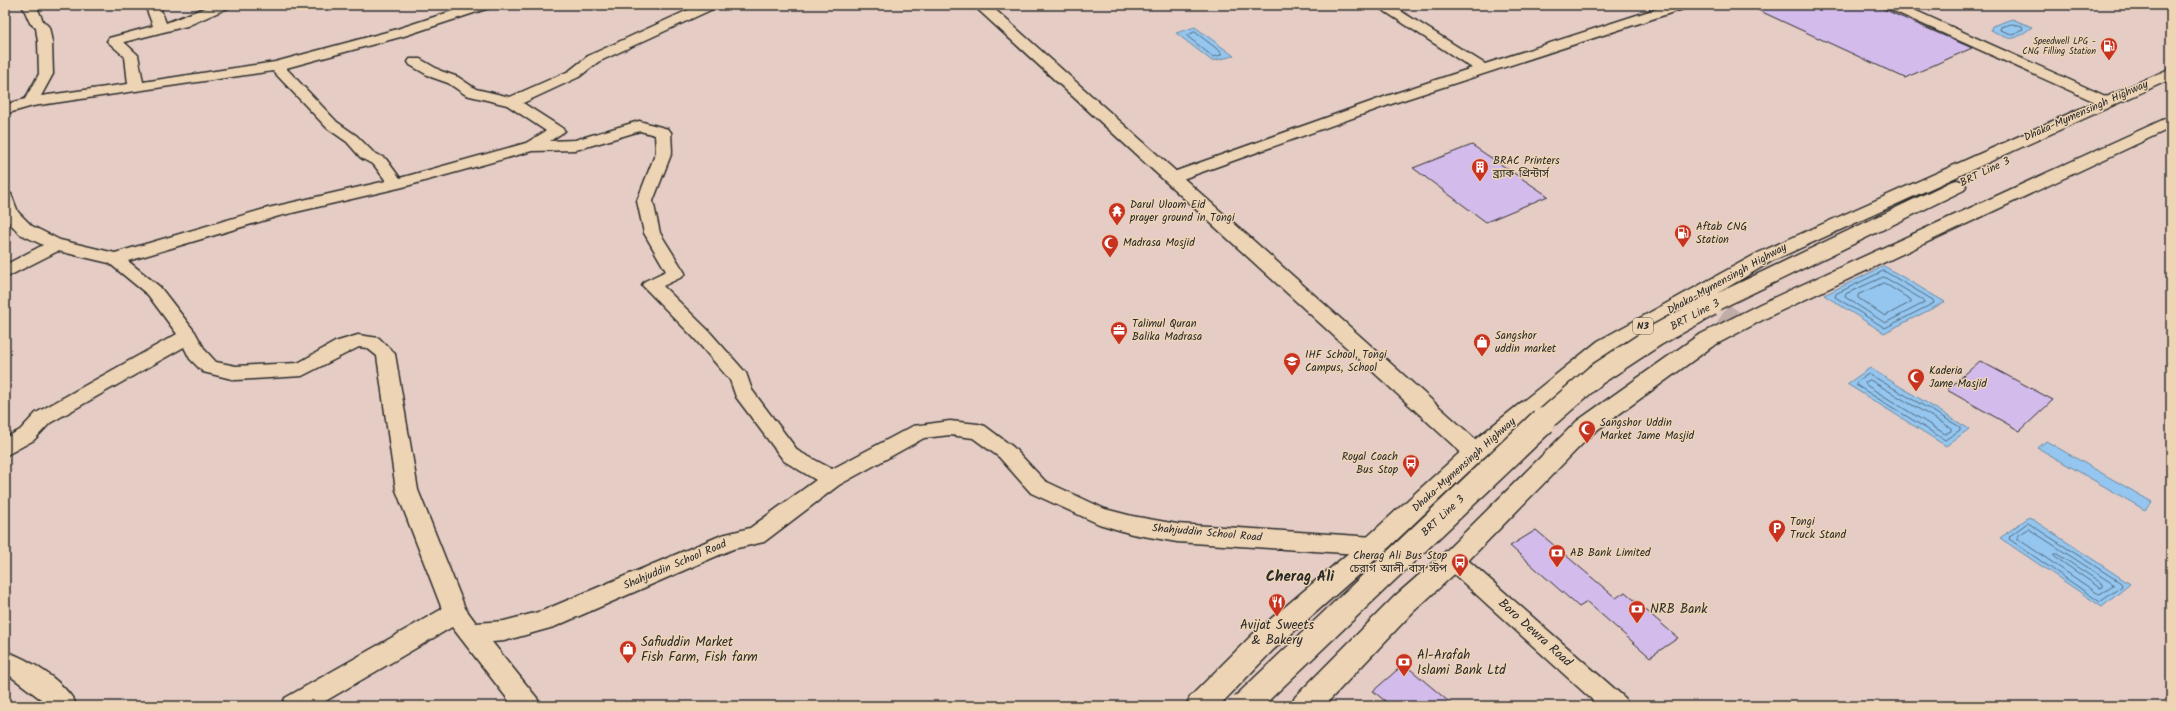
<svg xmlns="http://www.w3.org/2000/svg" width="2176" height="711" font-family="Kalam,'Noto Sans Bengali',sans-serif">
  <rect width="100%" height="100%" fill="#e5cdc6"/>
  <filter id="ink" filterUnits="userSpaceOnUse"><feTurbulence type="fractalNoise" baseFrequency=".025" numOctaves="2"/><feDisplacementMap in="SourceGraphic" scale="8" xChannelSelector="R" yChannelSelector="G"/><feConvolveMatrix kernelMatrix="1 2 1 2 8 2 1 2 1" color-interpolation-filters="sRGB"/></filter>
  <g filter="url(#ink)">
    <!-- water -->
    <g fill="#94c6f0" stroke="#6a88a1">
      <path d="M2012,19L2032,27C2013,41 2013,42 1991,30L1992,26Z"/>
      <polygon points="1195,27 1234,56 1212,61 1176,33"/>
      <polygon points="1884,266 1945,302 1884,333 1824,295"/>
      <polygon points="1870,368 1969,429 1946,446 1847,384"/>
      <polygon points="2046,441 2152,502 2145,510 2038,448"/>
      <polygon points="2029,517 2130,584 2102,607 2000,538"/>
    </g>
    <g fill="none" stroke-linecap="round" stroke-linejoin="round">
      <!-- shore -->
      <g stroke="#55697a" stroke-width="1">
        <polygon points="2012,24 2022,26 2023,29 2014,35 2000,30 2001,27"/>
        <polygon points="1195,32 1221,52 1221,55 1213,57 1187,36"/>
        <polygon points="1884,271 1933,300 1934,303 1885,328 1835,297 1836,294"/>
        <polygon points="1884,277 1923,300 1924,303 1885,323 1845,297 1846,294"/>
        <polygon points="1884,283 1911,300 1911,302 1885,316 1858,298 1858,295"/>
        <polygon points="1869,374 1960,427 1960,430 1945,440 1856,385 1857,382"/>
        <polygon points="1870,380 1951,428 1951,431 1945,434 1866,385 1865,383"/>
        <polygon points="2028,523 2121,583 2122,586 2100,602 2009,539 2010,536"/>
        <polygon points="2029,529 2113,584 2113,586 2100,595 2018,539 2018,536"/>
        <polygon points="2054,554 2057,554 2103,584 2103,587 2100,588 2055,557"/>
      </g>
    </g>
    <!-- building -->
    <g fill="#d3bcec" stroke="#2b2b2b">
      <polygon points="1747,5 1874,5 1972,48 1905,78"/>
      <polygon points="1472,145 1548,196 1486,222 1413,168"/>
      <polygon points="1980,361 2053,400 2020,431 1947,390"/>
      <polygon points="1536,530 1616,598 1625,592 1678,638 1650,657 1587,602 1579,607 1510,546"/>
      <polygon points="1404,664 1454,706 1391,706 1373,691"/>
    </g>
    <g fill="none" stroke-linecap="round" stroke-linejoin="round">
      <!-- primary-tunnel -->
      <polyline stroke="#c0ada7" stroke-width="21" stroke-dasharray="21 10" stroke-linecap="butt" points="1697,296 1739,324"/>
      <!-- street casing -->
      <g stroke="#2b2b2b" stroke-width="3">
        <g id="street">
          <path d="M22,5H36L43,21L49,27L52,42L53,74L41,96L128,84L125,57L107,41L109,38L153,26L145,5H159L166,23L212,5H230L228,8L187,26L124,42L138,55L143,82L275,62L394,30L471,5H491L489,8L404,36L286,68L337,122L357,136L373,152L386,159L400,178L526,143L546,131L507,105L466,95L448,83L431,77L410,65L408,62L410,59H420L441,71L458,77L476,89L510,97L569,71L588,56L699,5H717L715,8L598,62L579,77L523,103L562,128L565,131L550,141L575,140L639,121L668,129L671,132L672,152L653,201L660,233L685,273L682,277L663,286L708,330L746,373L752,390L798,451L832,469L913,426L950,421L978,424L985,426L1013,447L1045,481L1105,509L1132,516L1177,524L1374,537L1382,540L1385,546L1382,552L1374,555L1177,542L1132,534L1099,524L1031,493L999,457L973,438L950,435L924,438L839,485L764,542L733,549L554,627L504,641L492,642L537,698L540,706H513L452,627L317,706H282L285,698L442,609L396,490L377,356L367,348L359,347L302,376L236,380L203,372L190,359L184,347L50,423L34,440L5,456V438L20,430L36,413L177,334L148,295L109,263L58,251L5,278V265L43,245L20,234L5,218V192L11,194L18,212L32,226L60,240L115,253L268,208L386,181L374,165L361,158L347,142L327,128L273,71L33,106L5,114V105L25,99L39,74L38,42L36,28L30,23ZM640,131L655,135L656,152L637,201L644,233L666,271L645,281L642,285L694,338L730,380L736,397L784,461L816,480L750,528L722,535L542,611L504,621L476,623L465,608L418,490L395,354L379,338L358,335L335,342L298,363L236,366L216,362L205,350L195,332L160,287L128,261L279,216L403,187L532,151L576,150Z"/>
          <polygon points="1375,5 1391,5 1485,64 1668,5 1688,5 1686,8 1397,102 1177,181 1165,181 1163,178 1165,175 1387,96 1472,68"/>
          <polygon points="1885,5 1903,5 2112,99 2114,102 2112,105 2102,105 1887,8"/>
          <polygon points="1453,551 1461,554 1625,698 1628,706 1599,706 1445,566 1442,560 1445,554"/>
          <path d="M5,651C29,659 66,682 77,706H50L5,672Z"/>
        </g>
      </g>
      <!-- secondary casing -->
      <g stroke="#2b2b2b" stroke-width="3">
        <polygon id="secondary" points="973,5 990,5 1483,446 1487,452 1483,458 1475,461 1467,458"/>
      </g>
      <!-- highway casing -->
      <g stroke="#2b2b2b" stroke-width="3">
        <g id="highway">
          <polygon points="2171,68 2171,79 1772,261 1718,293 1950,182 1957,180 1964,182 1966,186 1964,190 1718,310 1711,312 1704,310 1700,305 1702,303 1614,351 1483,458 1383,553 1273,650 1219,706 1186,706 1190,697 1253,634 1365,539 1467,446 1598,341 1758,253"/>
          <polygon points="2171,116 2171,128 1774,314 1713,346 1593,433 1462,567 1413,612 1324,706 1291,706 1295,697 1395,596 1444,553 1577,421 1697,336 1760,304"/>
        </g>
      </g>
      <!-- street -->
      <use href="#street" fill="#edd4b5" fill-rule="evenodd"/>
      <!-- secondary -->
      <use href="#secondary" fill="#edd4b5" fill-rule="evenodd"/>
      <!-- highway -->
      <use href="#highway" fill="#edd4b5" fill-rule="evenodd"/>
      <!-- highway-bridge-far1 casing -->
      <g stroke="#2b2b2b" stroke-width="24" stroke-linecap="butt">
        <polyline id="highway-bridge-far1" points="1542,422 1596,375 1657,335 1711,305"/>
      </g>
      <!-- highway-bridge casing -->
      <g stroke="#2b2b2b" stroke-width="29" stroke-linecap="butt">
        <polyline id="highway-bridge" points="1244,706 1543,421"/>
      </g>
      <!-- highway-bridge-far1 -->
      <use href="#highway-bridge-far1" stroke="#edd4b5" stroke-width="21"/>
      <!-- highway-bridge -->
      <use href="#highway-bridge" stroke="#edd4b5" stroke-width="26"/>
    </g>
  </g>
  <!-- icons -->
  <defs>
    <g id="fuel-pin" transform="scale(0.9)"><path d="M0 17L-7.5 6A9.5 9.5 0 1 1 7.5 6Z" fill="#c8321e" stroke="#edd4b5"/><path d="M-5.5-6h7V0h2V4h1.3V-2.5L3-4.5l.8-.8L6-3V5H2.5V1h-1V6h-7ZM-4.2-4.7v3.2H.2V-4.7Z" fill="#fff"/></g>
    <g id="building-pin" transform="scale(0.9)"><path d="M0 17L-7.5 6A9.5 9.5 0 1 1 7.5 6Z" fill="#c8321e" stroke="#edd4b5"/><path d="M-4-6H4V6H1V3H-1V6H-4ZM-2.5-4.3h1.7v1.8h-1.7ZM.8-4.3h1.7v1.8H.8ZM-2.5-1h1.7V.8h-1.7ZM.8-1h1.7V.8H.8Z" fill="#fff"/></g>
    <g id="temple-pin" transform="scale(0.9)"><path d="M0 17L-7.5 6A9.5 9.5 0 1 1 7.5 6Z" fill="#c8321e" stroke="#edd4b5"/><path d="M0-6L5-2H3V0L6.5 2.5H4V6H1.5V3h-3V6H-4V2.5H-6.5L-3 0V-2H-5Z" fill="#fff"/></g>
    <g id="mosque-pin" transform="scale(0.9)"><path d="M0 17L-7.5 6A9.5 9.5 0 1 1 7.5 6Z" fill="#c8321e" stroke="#edd4b5"/><path d="M3.5-4.9A6 6 0 1 0 3.5 4.9A5 5 0 1 1 3.5-4.9Z" fill="#fff"/></g>
    <g id="office-pin" transform="scale(0.9)"><path d="M0 17L-7.5 6A9.5 9.5 0 1 1 7.5 6Z" fill="#c8321e" stroke="#edd4b5"/><path d="M-6-3h4V-5.5h4V-3h4V5H-6ZM-1-4.5V-3h2v-1.5ZM-6 0V1H6V0Z" fill="#fff"/></g>
    <g id="shop-pin" transform="scale(0.9)"><path d="M0 17L-7.5 6A9.5 9.5 0 1 1 7.5 6Z" fill="#c8321e" stroke="#edd4b5"/><path d="M-5-2.5h2.3a2.7 3.5 0 0 1 5.4 0H5L5.5 6h-11ZM-1.5-2.5h3a1.5 2.3 0 0 0-3 0Z" fill="#fff"/></g>
    <g id="school-pin" transform="scale(0.9)"><path d="M0 17L-7.5 6A9.5 9.5 0 1 1 7.5 6Z" fill="#c8321e" stroke="#edd4b5"/><path d="M0-5L7-2L0 1L-7-2ZM-4 1L0 2.5L4 1V4Q0 6-4 4Z" fill="#fff"/></g>
    <g id="bus-pin" transform="scale(0.9)"><path d="M0 17L-7.5 6A9.5 9.5 0 1 1 7.5 6Z" fill="#c8321e" stroke="#edd4b5"/><path d="M-5-6H5V4H4V6H2V4H-2V6H-4V4H-5ZM-3.5-4V0h7V-4ZM-3.5 1.2v1.5H-2V1.2ZM2 1.2v1.5H3.5V1.2Z" fill="#fff"/></g>
    <g id="parking-pin" transform="scale(0.9)"><path d="M0 17L-7.5 6A9.5 9.5 0 1 1 7.5 6Z" fill="#c8321e" stroke="#edd4b5"/><path d="M-3.5-5.5H1a3.5 3.5 0 0 1 0 7H-1V5.5H-3.5ZM-1-3.4V-.6H.8a1.4 1.4 0 0 0 0-2.8Z" fill="#fff"/></g>
    <g id="bank-pin" transform="scale(0.9)"><path d="M0 17L-7.5 6A9.5 9.5 0 1 1 7.5 6Z" fill="#c8321e" stroke="#edd4b5"/><path d="M-6-4H6V4H-6ZM0-2.3a2.3 2.3 0 1 0 0 4.6a2.3 2.3 0 1 0 0-4.6Z" fill="#fff"/></g>
    <g id="restaurant-pin" transform="scale(0.9)"><path d="M0 17L-7.5 6A9.5 9.5 0 1 1 7.5 6Z" fill="#c8321e" stroke="#edd4b5"/><path d="M-5-6h1v4h1v-4h1v4h1v-4h1v5L-1.5 .5V6h-2V.5L-5-1ZM5-6V6H3V1.5H1.5Q1.5-4 5-6Z" fill="#fff"/></g>
  </defs>
  <g fill-rule="evenodd">
    <use href="#fuel-pin" x="2109" y="46"/>
    <use href="#building-pin" x="1480" y="167"/>
    <use href="#temple-pin" x="1117" y="211"/>
    <use href="#fuel-pin" x="1683" y="233"/>
    <use href="#mosque-pin" x="1110" y="243"/>
    <use href="#office-pin" x="1119" y="330"/>
    <use href="#shop-pin" x="1482" y="342"/>
    <use href="#school-pin" x="1292" y="361"/>
    <use href="#mosque-pin" x="1916" y="377"/>
    <use href="#mosque-pin" x="1587" y="429"/>
    <use href="#bus-pin" x="1411" y="463"/>
    <use href="#parking-pin" x="1777" y="528"/>
    <use href="#bank-pin" x="1557" y="553"/>
    <use href="#bus-pin" x="1460" y="562"/>
    <use href="#restaurant-pin" x="1277" y="602"/>
    <use href="#bank-pin" x="1637" y="609"/>
    <use href="#shop-pin" x="628" y="649"/>
    <use href="#bank-pin" x="1404" y="662"/>
  </g>
  <g text-anchor="middle" dominant-baseline="central" stroke-width="3" stroke-linejoin="round" paint-order="stroke">
    <!-- far-poi labels -->
    <g font-size="9" fill="#2b2b2b" stroke="#edd4b5" text-anchor="end">
      <text x="2096" y="41">Speedwell LPG -<tspan x="2096" dy="10">CNG Filling Station</tspan></text>
    </g>
    <!-- shield labels -->
    <rect fill="#edd4b5" stroke="#655e54" stroke-width="1" x="1633" y="318" width="20" height="16" rx="3"/>
    <g font-size="10" font-weight="bold" fill="#2b2b2b">
      <text x="1643" y="326">N3</text>
    </g>
    <!-- street labels -->
    <g font-size="11" fill="#2b2b2b" stroke="#edd4b5">
      <text transform="translate(2086 111) rotate(-24)">Dhaka-Mymensingh Highway</text>
      <text transform="translate(1985 172) rotate(-26)">BRT Line 3</text>
      <text transform="translate(1727 279) rotate(-29)">Dhaka-Mymensingh Highway</text>
      <text transform="translate(1695 315) rotate(-28)">BRT Line 3</text>
      <text transform="translate(1464 465) rotate(-42)">Dhaka-Mymensingh Highway</text>
      <text transform="translate(1443 516) rotate(-43)">BRT Line 3</text>
      <text transform="translate(1207 533) rotate(5)">Shahjuddin School Road</text>
      <text transform="translate(675 565) rotate(-23)">Shahjuddin School Road</text>
    </g>
    <!-- poi labels -->
    <g font-size="11" fill="#2b2b2b" stroke="#edd4b5" text-anchor="start">
      <text x="1493" y="161">BRAC Printers<tspan x="1493" dy="13">ব্র্যাক প্রিন্টার্স</tspan></text>
      <text x="1130" y="205">Darul Uloom Eid<tspan x="1130" dy="13">prayer ground in Tongi</tspan></text>
      <text x="1696" y="227">Aftab CNG<tspan x="1696" dy="13">Station</tspan></text>
      <text x="1123" y="243">Madrasa Mosjid</text>
      <text x="1132" y="324">Talimul Quran<tspan x="1132" dy="13">Balika Madrasa</tspan></text>
      <text x="1495" y="336">Sangshor<tspan x="1495" dy="13">uddin market</tspan></text>
      <text x="1305" y="355">IHF School, Tongi<tspan x="1305" dy="13">Campus, School</tspan></text>
      <text x="1929" y="371">Kaderia<tspan x="1929" dy="13">Jame Masjid</tspan></text>
      <text x="1600" y="423">Sangshor Uddin<tspan x="1600" dy="13">Market Jame Masjid</tspan></text>
      <text x="1398" y="457" text-anchor="end">Royal Coach<tspan x="1398" dy="13">Bus Stop</tspan></text>
      <text x="1790" y="522">Tongi<tspan x="1790" dy="13">Truck Stand</tspan></text>
      <text x="1570" y="553">AB Bank Limited</text>
      <text x="1447" y="556" text-anchor="end">Cherag Ali Bus Stop<tspan x="1447" dy="13">চেরাগ আলী বাস স্টপ</tspan></text>
    </g>
    <!-- near-poi labels -->
    <g font-size="13" fill="#2b2b2b" stroke="#edd4b5" text-anchor="start">
      <text x="1650" y="609">NRB Bank</text>
      <text x="1277" y="625" text-anchor="middle">Avijat Sweets<tspan x="1277" dy="15">&amp; Bakery</tspan></text>
      <text x="641" y="642">Safiuddin Market<tspan x="641" dy="15">Fish Farm, Fish farm</tspan></text>
      <text x="1417" y="655">Al-Arafah<tspan x="1417" dy="15">Islami Bank Ltd</tspan></text>
    </g>
    <!-- near-street labels -->
    <g font-size="13" fill="#2b2b2b" stroke="#edd4b5">
      <text transform="translate(1535 633) rotate(42)">Boro Dewra Road</text>
    </g>
    <!-- district labels -->
    <g font-size="15" font-weight="bold" fill="#2b2b2b" stroke="#edd4b5">
      <text x="1300" y="577">Cherag Ali</text>
    </g>
  </g>
  <!-- margin -->
  <rect width="2176" height="711" fill="none" stroke="#edd4b5" stroke-width="20"/>
  <rect x="10" y="10" width="2156" height="691" fill="none" stroke="#2b2b2b" stroke-width="1.5" filter="url(#ink)"/>
</svg>
